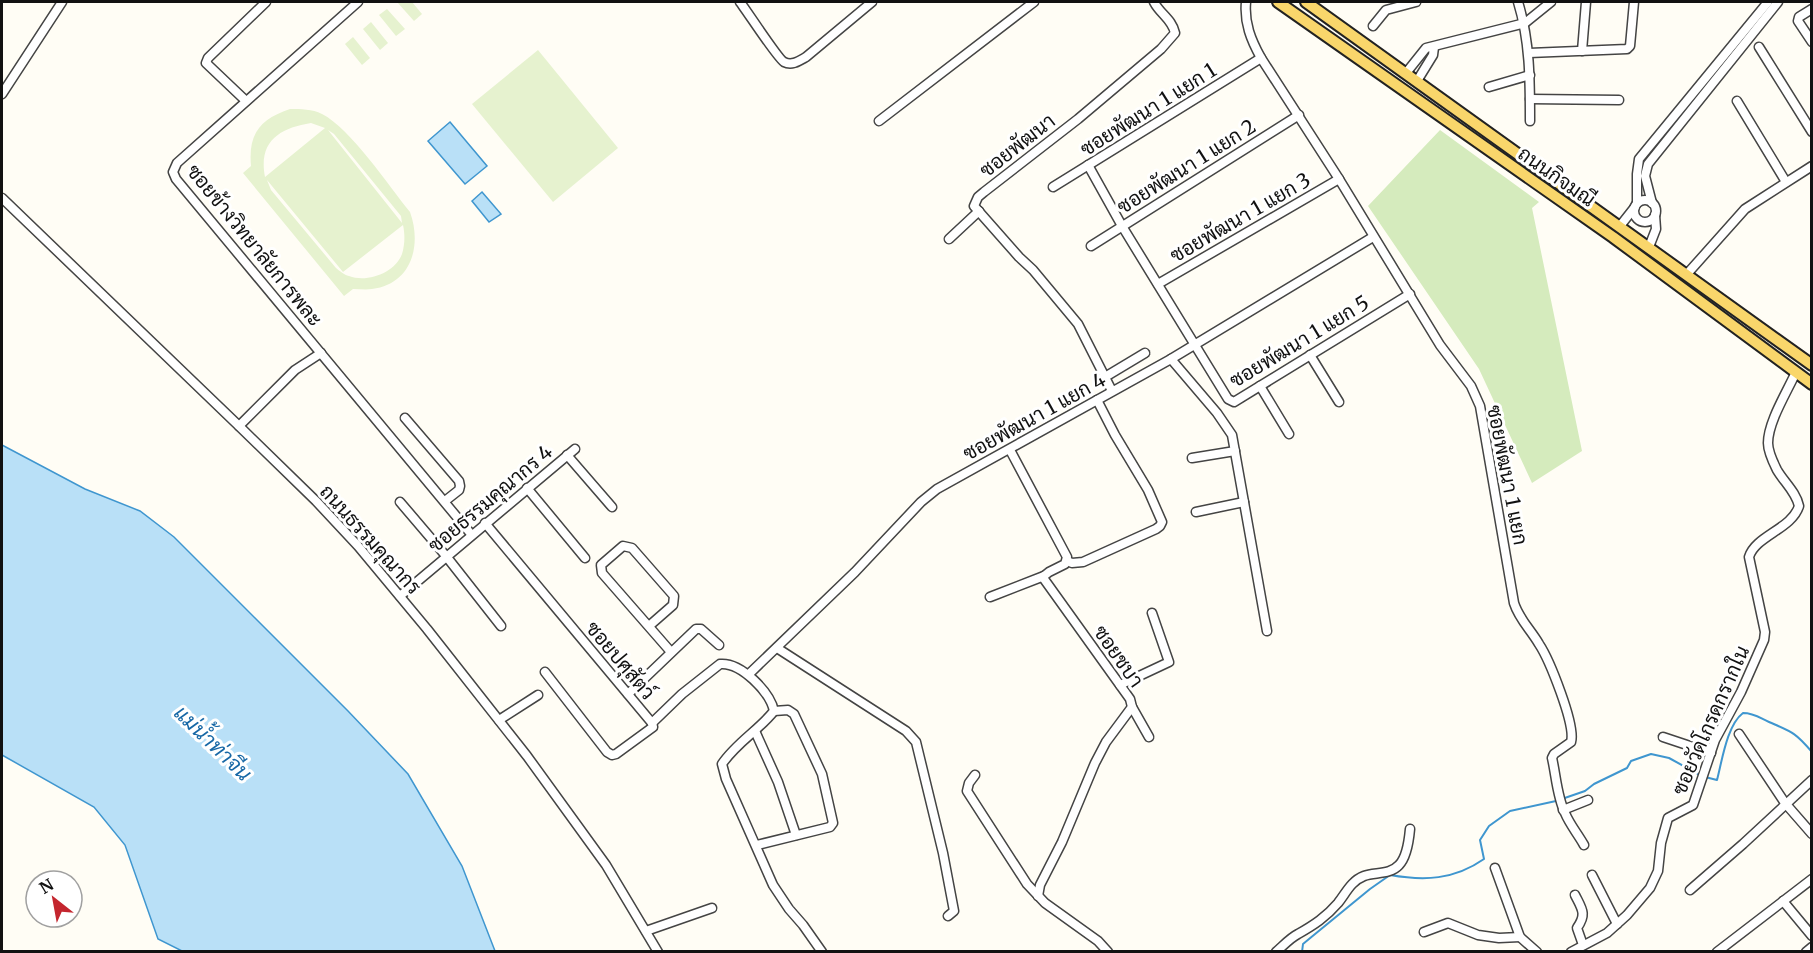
<svg xmlns="http://www.w3.org/2000/svg" width="1813" height="953" font-family="Merriweather,Sarabun,serif">
  <rect width="100%" height="100%" fill="#fffdf5"/>
  <!-- green -->
  <polygon fill="#d5ebbd" points="1440,130 1539,202 1532,208 1582,451 1532,483 1479,369 1368,206"/>
  <!-- pitch -->
  <g fill="#e6f2cf" fill-rule="evenodd">
    <polygon points="397,2 412,2 422,14 414,21"/>
    <polygon points="387,9 405,29 396,36 379,15"/>
    <polygon points="371,22 388,43 380,50 363,29"/>
    <polygon points="353,37 370,58 362,65 345,44"/>
    <polygon points="538,50 618,148 553,202 472,104"/>
    <path d="M290,109C301,109 312,109 322,114C350,128 389,186 410,212C422,245 412,284 372,289C366,290 359,289 353,289L344,296L243,173L251,166C248,134 260,119 290,109ZM311,123L325,128L265,177C258,141 280,128 311,123ZM328,130L334,134L401,216L402,223ZM267,180L343,272L403,225C405,234 405,244 402,254C395,273 367,283 349,276C344,275 340,271 336,268L271,190Z"/>
  </g>
  <!-- water -->
  <g fill="#b9e0f7" stroke="#3f96cf" stroke-width="1.5">
    <polygon points="450,122 487,166 465,184 428,141"/>
    <polygon points="482,192 501,214 489,222 472,201"/>
    <polygon points="2,445 85,489 140,511 174,537 348,711 408,774 462,866 495,951 184,952 158,939 125,845 94,807 2,755"/>
  </g>
  <g fill="none" stroke-linecap="round" stroke-linejoin="round">
    <!-- stream -->
    <g stroke="#3f96cf" stroke-width="2">
      <path d="M1705,777L1717,780C1722,761 1727,725 1743,713C1754,713 1760,718 1769,722C1792,732 1795,732 1812,752"/>
      <path d="M1302,952L1303,944L1309,939L1370,889L1390,875C1424,881 1454,880 1484,859L1480,840L1489,826L1510,811L1556,801L1585,791L1594,784L1627,768L1631,761L1651,754L1669,758L1700,775"/>
    </g>
    <!-- minor casing -->
    <g stroke="#444" stroke-width="11">
      <g id="minor">
        <polyline points="358,2 177,163 173,172 176,179 471,534"/>
        <path d="M740,2C747,11 778,59 784,62C792,66 799,61 806,57L872,2"/>
        <path d="M1246,2C1244,23 1251,40 1261,58L1339,179L1440,345L1471,386L1480,406L1514,603C1519,619 1531,630 1539,644C1549,659 1576,725 1571,742L1554,754L1552,758C1556,775 1557,797 1565,813C1570,825 1578,834 1584,845"/>
        <path d="M1518,2C1530,41 1530,80 1530,121"/>
        <polyline points="1812,9 1799,17 1798,21 1812,42"/>
        <polyline points="1373,26 1386,10 1416,2"/>
        <polyline points="1759,47 1812,132"/>
        <polyline points="1582,51 1586,2"/>
        <polyline points="1529,53 1627,49 1630,46 1634,2"/>
        <polyline points="1406,73 1426,48 1525,23 1551,2"/>
        <polyline points="1417,81 1433,55 1434,47"/>
        <polyline points="1489,87 1530,75"/>
        <polyline points="2,94 62,2"/>
        <polyline points="1530,99 1619,100"/>
        <polyline points="246,101 206,63 208,58 266,2"/>
        <polyline points="1737,101 1786,182"/>
        <polyline points="879,121 1034,2"/>
        <polyline points="1088,165 1122,226 1228,399 1234,402 1410,294"/>
        <polyline points="1053,187 1261,58"/>
        <polyline points="2,198 239,426 316,501 358,546 427,629 527,756 606,865 658,952"/>
        <circle cx="1645" cy="211" r="11"/>
        <polyline points="1637,203 1637,174 1639,159 1768,2"/>
        <polyline points="1652,203 1645,176 1648,164 1778,2"/>
        <polyline points="1620,226 1635,207"/>
        <polyline points="949,239 979,211"/>
        <polyline points="1091,246 1299,115"/>
        <polyline points="1649,247 1656,229 1655,215"/>
        <polyline points="1687,274 1745,209 1812,166"/>
        <polyline points="1158,284 1339,179"/>
        <polyline points="1310,355 1339,402"/>
        <polyline points="1171,359 1217,413 1232,435 1267,631"/>
        <polyline points="1105,377 1145,353"/>
        <polyline points="1260,386 1289,434"/>
        <path d="M1112,391L1078,324L1033,270L1019,257L974,206L978,197L984,192L1078,119L1161,49L1175,33C1172,19 1160,14 1154,2"/>
        <polyline points="405,418 459,481 460,486 459,490 445,501"/>
        <polyline points="239,426 295,370 321,353"/>
        <polyline points="1010,450 1067,557 1065,564 1049,572 1044,576 1044,579 1130,699 1132,707 1106,742 1095,763 1062,842 1040,885 1038,896"/>
        <polyline points="567,455 612,507"/>
        <polyline points="1192,458 1235,451"/>
        <polyline points="527,488 585,558"/>
        <polyline points="400,502 446,556 501,626"/>
        <polyline points="1196,512 1244,502"/>
        <polyline points="485,523 652,723 653,727 616,754 612,755 607,752 545,672"/>
        <polyline points="1067,561 1072,563 1083,562 1156,529 1160,526 1162,522 1148,490 1115,435 1097,400"/>
        <polyline points="400,596 575,449"/>
        <polyline points="990,597 1044,576"/>
        <polyline points="649,626 673,605 674,596 632,548 623,546 601,565 602,573 671,652"/>
        <polyline points="777,648 906,731 916,742 943,853 954,911 948,916"/>
        <polyline points="749,674 855,572 921,502 937,489 1171,359 1373,237"/>
        <polyline points="1120,685 1169,662 1152,613"/>
        <polyline points="628,694 696,629 701,629 719,645"/>
        <polyline points="1132,707 1149,737"/>
        <polyline points="499,720 538,695"/>
        <path d="M652,723L682,694L720,664C741,662 770,692 774,711C759,730 736,743 722,764L726,779L773,885L789,909L803,925L822,952"/>
        <polyline points="755,731 778,782 796,835"/>
        <polyline points="1739,734 1785,803 1812,834"/>
        <polyline points="1663,737 1711,753"/>
        <polyline points="975,775 969,783 967,791 1027,884 1045,903 1098,941 1108,952"/>
        <polyline points="1563,810 1588,800"/>
        <polyline points="757,845 830,827 833,823 822,774 794,714 788,710 774,711"/>
        <polyline points="1495,868 1520,937 1537,952"/>
        <polyline points="1592,875 1617,924"/>
        <polyline points="1690,890 1743,844 1812,780"/>
        <path d="M1575,895C1582,909 1587,914 1577,928L1583,945"/>
        <polyline points="1783,901 1812,936"/>
        <polyline points="646,931 712,908"/>
        <polyline points="1424,932 1448,923 1478,935 1499,938 1520,937"/>
        <path d="M1276,952C1283,946 1290,938 1298,934C1314,925 1326,917 1338,903C1346,893 1351,881 1364,876C1375,872 1390,875 1399,865C1407,857 1409,840 1410,829"/>
        <path d="M1571,952L1607,933L1627,915L1650,888L1658,871L1661,843L1668,818L1693,805L1715,740L1741,692L1764,640L1765,632L1749,557C1755,536 1792,529 1799,506C1796,492 1784,482 1777,470C1773,462 1768,452 1768,443C1768,422 1787,392 1796,372"/>
        <polyline points="1717,952 1812,879"/>
        <polyline points="1806,952 1812,947"/>
      </g>
    </g>
    <!-- major casing -->
    <g stroke="#222" stroke-width="14">
      <g id="major">
        <polyline points="1278,2 1613,237 1812,384"/>
        <polyline points="1306,2 1812,365"/>
      </g>
    </g>
    <!-- minor -->
    <use href="#minor" stroke="#fff" stroke-width="8"/>
    <!-- major -->
    <use href="#major" stroke="#f9d66b" stroke-width="10"/>
  </g>
  <g text-anchor="middle" dominant-baseline="central" stroke-width="6" stroke-linejoin="round" paint-order="stroke">
    <!-- street labels -->
    <g font-size="20" fill="#111" stroke="#fff">
      <text transform="translate(1148 109) rotate(-32)">ซอยพัฒนา 1 แยก 1</text>
      <text transform="translate(1017 145) rotate(-38)">ซอยพัฒนา</text>
      <text transform="translate(1186 166) rotate(-32)">ซอยพัฒนา 1 แยก 2</text>
      <text transform="translate(1557 176) rotate(35)">ถนนกิจมณี</text>
      <text transform="translate(1240 217) rotate(-30)">ซอยพัฒนา 1 แยก 3</text>
      <text transform="translate(255 245) rotate(51)">ซอยข้างวิทยาลัยการพละ</text>
      <text transform="translate(1299 341) rotate(-31)">ซอยพัฒนา 1 แยก 5</text>
      <text transform="translate(1034 416) rotate(-29)">ซอยพัฒนา 1 แยก 4</text>
      <text transform="translate(1508 475) rotate(79)">ซอยพัฒนา 1 แยก</text>
      <text transform="translate(490 498) rotate(-40)">ซอยธรรมคุณากร 4</text>
      <text transform="translate(371 539) rotate(48)">ถนนธรรมคุณากร</text>
      <text transform="translate(1119 656) rotate(55)">ซอยชบา</text>
      <text transform="translate(621 660) rotate(50)">ซอยปศุสัตว์</text>
      <text transform="translate(1710 720) rotate(-66)">ซอยวัดโกรดกรากใน</text>
    </g>
    <!-- water labels -->
    <g font-size="21" font-style="italic" fill="#1768a6" stroke="#fff">
      <text transform="translate(213 743) rotate(44)">แม่น้ำท่าจีน</text>
    </g>
  </g>
  <!-- border -->
  <rect width="1813" height="953" fill="none" stroke="#111111" stroke-width="6"/>
  <!-- north arrow -->
  <g transform="translate(54 899) rotate(329)"><circle r="28" fill="#ffffff" stroke="#a0a0a0" stroke-width="1.5"/>
  <path d="M0-4.5L10 22L0 15L-10 22Z" fill="#c4262e"/>
  <text y="-9" font-size="16" font-weight="bold" text-anchor="middle" fill="#111111">N</text>
  </g>
</svg>
